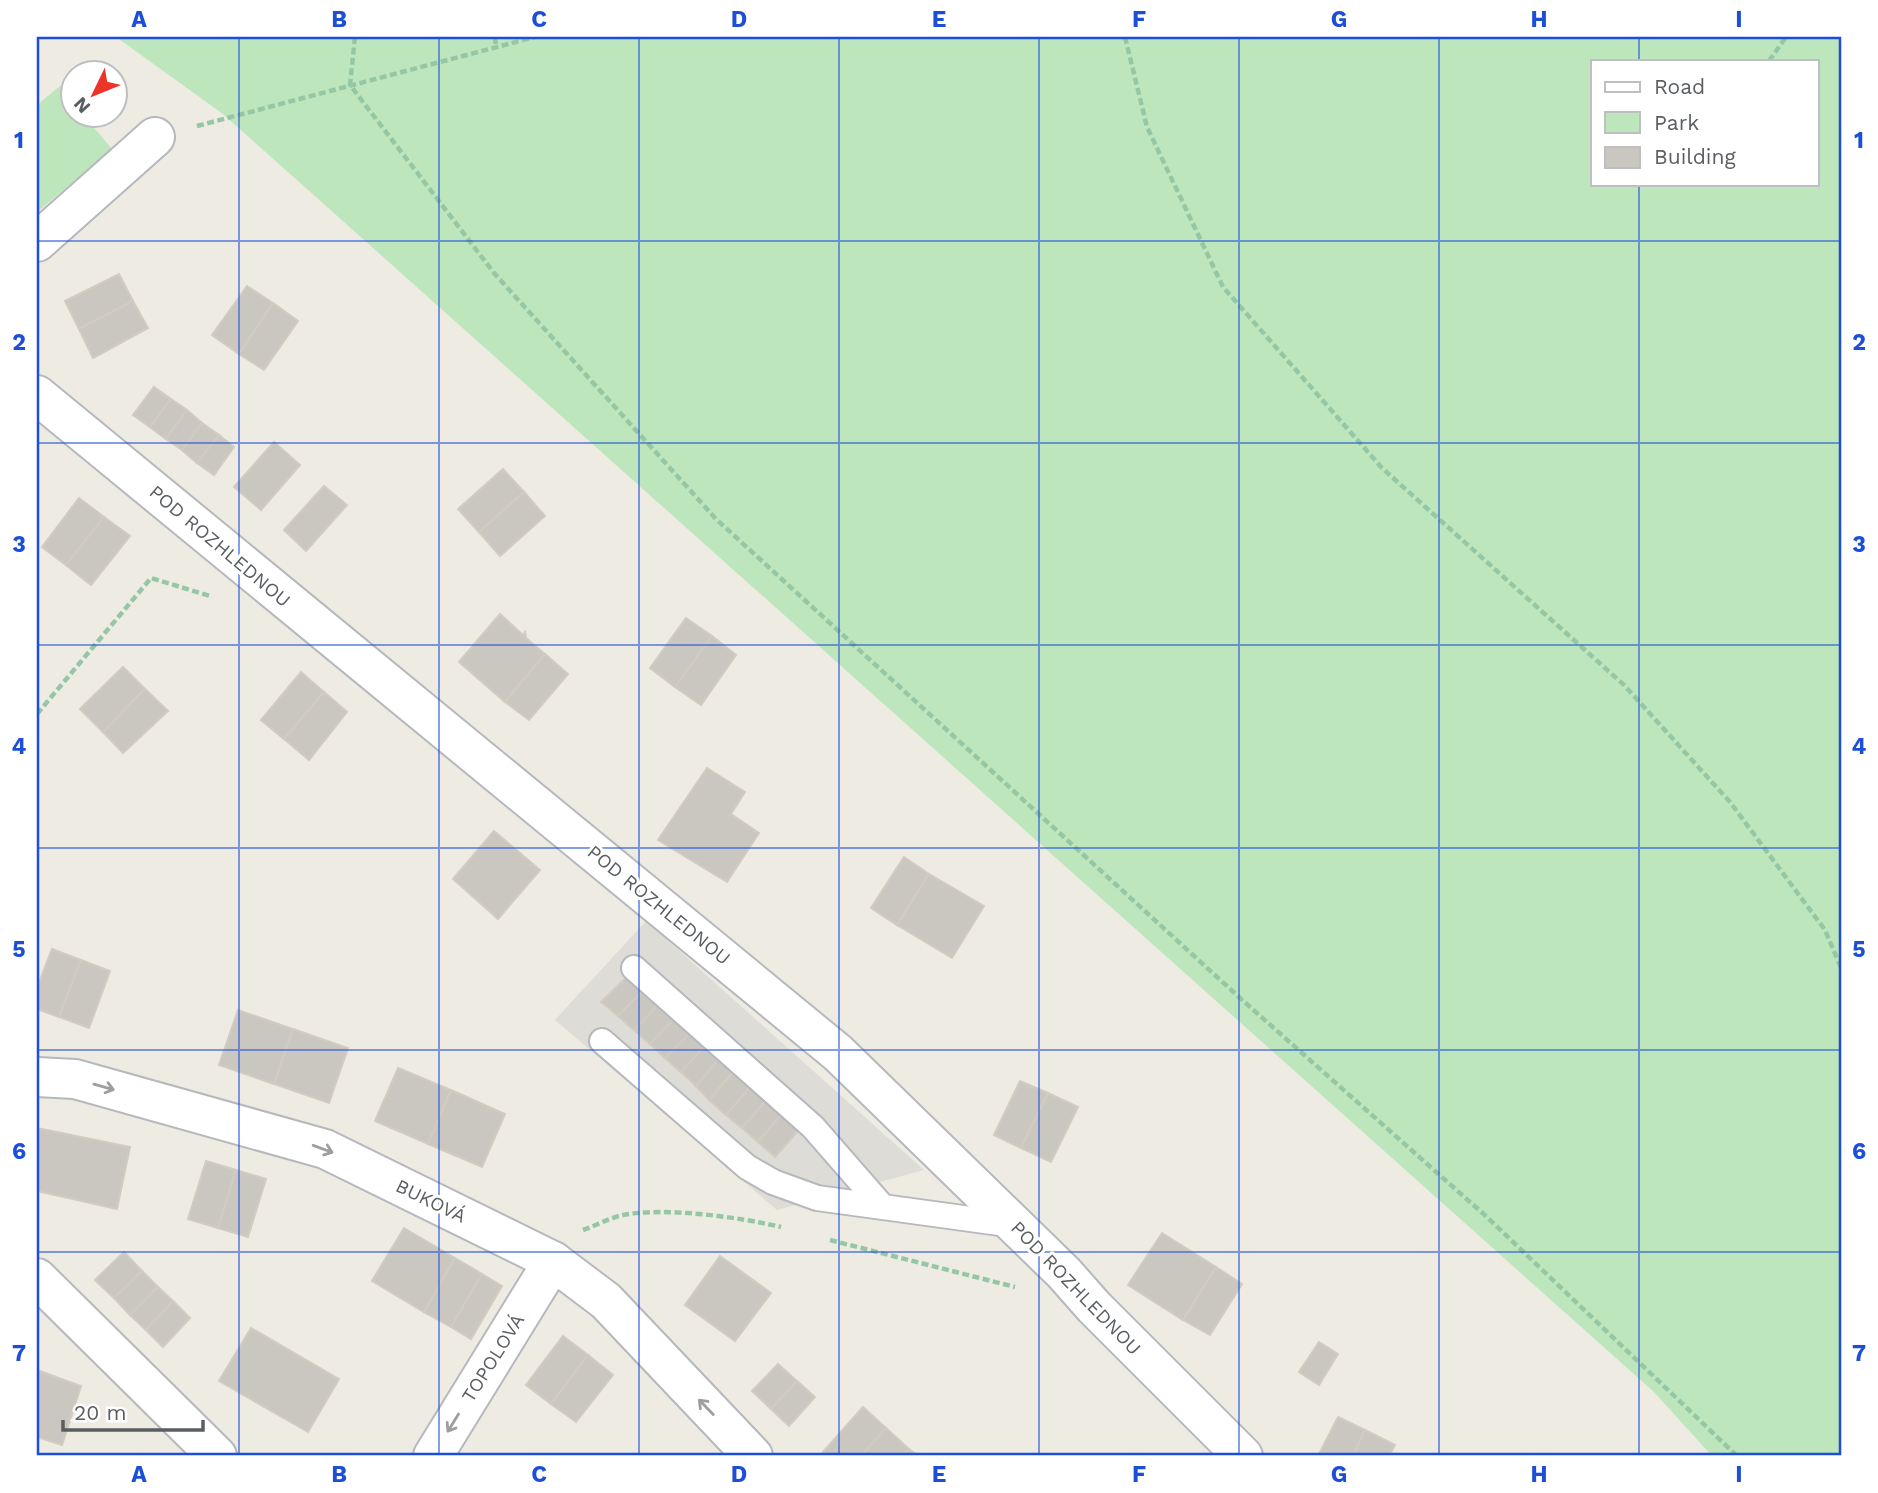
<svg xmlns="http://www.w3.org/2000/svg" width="1878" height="1493" font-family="'Work Sans',sans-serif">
  <rect width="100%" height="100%" fill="#edebe2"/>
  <!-- industrial -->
  <polygon fill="#dedcd6" points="646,921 924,1170 777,1210 555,1020"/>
  <!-- green -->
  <g fill="#bee6bd" fill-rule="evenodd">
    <path d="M116,37H1841V1456H1712L1654,1392L223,114ZM1593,61H1817V184H1593Z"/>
    <polygon points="60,86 73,103 74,116 84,116 112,149 37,212 37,105"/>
  </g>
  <!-- building -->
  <g fill="#cac7c1" stroke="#d2ccc0" stroke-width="2">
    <polygon points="119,274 133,301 79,329 65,301"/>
    <polygon points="247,286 273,303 239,354 212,335"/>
    <polygon points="133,301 148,328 93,358 79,329"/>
    <polygon points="273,303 298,321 264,370 239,354"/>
    <polygon points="154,387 171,399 150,427 133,415"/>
    <polygon points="171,399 187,410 166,439 150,427"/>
    <polygon points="187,410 202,423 182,450 166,439"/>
    <polygon points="202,423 219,435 197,463 182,450"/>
    <polygon points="219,435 234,447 214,475 197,463"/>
    <polygon points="274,442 300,465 261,510 234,487"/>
    <polygon points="503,469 524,492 479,532 458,509"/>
    <polygon points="324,486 347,505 306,551 284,530"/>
    <polygon points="524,492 545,516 500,556 479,532"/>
    <polygon points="79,498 104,517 66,565 42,547"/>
    <polygon points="104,517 130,536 91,585 66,565"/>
    <polygon points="500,614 523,635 525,632 526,638 545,654 505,702 459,662"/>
    <polygon points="686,618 712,636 675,687 650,668"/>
    <polygon points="712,636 736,655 701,705 675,687"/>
    <polygon points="545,654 568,674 529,720 505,702"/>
    <polygon points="123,667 145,689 103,732 80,709"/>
    <polygon points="301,672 324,692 284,739 261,720"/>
    <polygon points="145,689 168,711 123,753 103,732"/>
    <polygon points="324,692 347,712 309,760 284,739"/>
    <polygon points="707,768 745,792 731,814 759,833 727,882 658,840"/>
    <polygon points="494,831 540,870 498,919 453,879"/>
    <polygon points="904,857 929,874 897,925 871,908"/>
    <polygon points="929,874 984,906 952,958 897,925"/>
    <polygon points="52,949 81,960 59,1017 37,1009 37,988"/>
    <polygon points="81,960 110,971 89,1028 59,1017"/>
    <polygon points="633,971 649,985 618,1016 601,1002"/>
    <polygon points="649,985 664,999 634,1030 618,1016"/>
    <polygon points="664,999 680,1013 650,1044 634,1030"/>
    <polygon points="238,1010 293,1029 274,1084 219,1065"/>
    <polygon points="680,1013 696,1027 665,1058 650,1044"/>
    <polygon points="696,1027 710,1040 681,1072 665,1058"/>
    <polygon points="293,1029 348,1048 329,1103 274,1084"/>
    <polygon points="710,1040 724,1053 696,1086 681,1072"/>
    <polygon points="724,1053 739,1065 709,1100 696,1086"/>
    <polygon points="739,1065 756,1080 726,1115 709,1100"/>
    <polygon points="398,1068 451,1090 428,1144 375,1121"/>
    <polygon points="756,1080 772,1094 742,1128 726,1115"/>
    <polygon points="1020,1081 1048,1093 1021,1148 994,1135"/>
    <polygon points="451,1090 505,1114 482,1167 428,1144"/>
    <polygon points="1048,1093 1078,1107 1051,1162 1021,1148"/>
    <polygon points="772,1094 788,1107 758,1142 742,1128"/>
    <polygon points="788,1107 805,1123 775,1157 758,1142"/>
    <polygon points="37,1128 130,1147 117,1209 37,1191"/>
    <polygon points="206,1161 236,1170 218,1228 188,1219"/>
    <polygon points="236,1170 266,1179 248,1237 218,1228"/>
    <polygon points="404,1228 455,1258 424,1312 372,1281"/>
    <polygon points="1162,1233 1216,1267 1183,1320 1128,1285"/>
    <polygon points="124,1252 142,1271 114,1298 95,1280"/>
    <polygon points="720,1256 771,1293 735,1341 685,1305"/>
    <polygon points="455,1258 482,1274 451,1327 424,1312"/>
    <polygon points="1216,1267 1242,1284 1210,1335 1183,1320"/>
    <polygon points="142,1271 158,1287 130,1315 114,1298"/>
    <polygon points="482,1274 502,1286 471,1339 451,1327"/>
    <polygon points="158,1287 173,1301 146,1330 130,1315"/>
    <polygon points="173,1301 190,1318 163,1347 146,1330"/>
    <polygon points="251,1328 339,1379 308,1432 219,1381"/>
    <polygon points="563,1336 588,1355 551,1404 526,1385"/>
    <polygon points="1319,1342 1338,1354 1319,1385 1299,1372"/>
    <polygon points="588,1355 613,1375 576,1422 551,1404"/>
    <polygon points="778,1364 797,1381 771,1409 752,1391"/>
    <polygon points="37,1370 81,1386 62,1445 37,1437"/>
    <polygon points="797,1381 815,1397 789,1426 771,1409"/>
    <polygon points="863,1407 886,1428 861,1456 828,1456 823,1452"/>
    <polygon points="1338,1417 1365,1430 1353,1456 1318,1456"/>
    <polygon points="886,1428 909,1449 903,1456 861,1456"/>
    <polygon points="1365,1430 1395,1445 1389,1456 1353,1456"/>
    <polygon points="909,1449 918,1456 903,1456"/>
  </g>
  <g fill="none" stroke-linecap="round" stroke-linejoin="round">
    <!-- service casing -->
    <g stroke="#b5b8bd" stroke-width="28">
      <g id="service">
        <polyline points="634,968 813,1127 881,1205"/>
        <polyline points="602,1041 747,1167 773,1182 817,1198 1014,1225"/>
      </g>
    </g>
    <!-- minor casing -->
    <g stroke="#b5b8bd" stroke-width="42">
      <g id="minor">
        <polyline points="37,242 155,137"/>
        <polyline points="37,395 838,1053 1064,1273 1094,1307 1243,1456"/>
        <polyline points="37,1077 75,1079 325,1149 553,1261 606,1301 753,1456"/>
        <polyline points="37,1278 217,1456"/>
        <polyline points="433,1456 553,1261"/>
      </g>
    </g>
    <!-- path -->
    <g stroke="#96c7a4" stroke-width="4.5" stroke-dasharray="7 3.5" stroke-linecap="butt">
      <polyline points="355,37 350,85 494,273 716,519 1240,998 1488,1218 1737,1456"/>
      <polyline points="495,37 496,47"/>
      <polyline points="1125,37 1147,127 1223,287 1382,468 1624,685 1730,802 1825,930 1841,968"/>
      <polyline points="1769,61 1786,37"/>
      <polyline points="197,126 535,37"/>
      <polyline points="37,714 151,578 210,596"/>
      <path d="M583,1230C595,1226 607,1219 619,1216C660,1206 739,1217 781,1227"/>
      <polyline points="830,1240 1015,1287"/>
    </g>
    <!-- service -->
    <use href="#service" stroke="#fff" stroke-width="24"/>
    <!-- minor -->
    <use href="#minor" stroke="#fff" stroke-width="38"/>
  </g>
  <!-- one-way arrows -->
  <defs><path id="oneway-shaft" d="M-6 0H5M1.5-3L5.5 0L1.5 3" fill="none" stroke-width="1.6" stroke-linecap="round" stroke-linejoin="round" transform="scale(1.75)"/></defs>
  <g stroke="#9c9ea1">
    <use href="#oneway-shaft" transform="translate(104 1087) rotate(16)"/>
    <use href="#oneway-shaft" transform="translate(323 1149) rotate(20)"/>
    <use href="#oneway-shaft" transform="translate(706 1407) rotate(-134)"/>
    <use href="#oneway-shaft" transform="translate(453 1423) rotate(122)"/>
  </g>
  <!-- grid -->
  <path fill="none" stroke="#1d4ed8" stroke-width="2" stroke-opacity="0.55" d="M239,37V1456M439,37V1456M639,37V1456M839,37V1456M1039,37V1456M1239,37V1456M1439,37V1456M1639,37V61M1639,184V1456M37,241H1841M37,443H1841M37,645H1841M37,848H1841M37,1050H1841M37,1252H1841"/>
  <g text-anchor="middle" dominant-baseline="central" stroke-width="6" stroke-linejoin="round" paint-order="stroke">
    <!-- street labels -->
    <g font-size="19" fill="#5a5e63" stroke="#fff">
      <text transform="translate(220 546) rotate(40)">POD ROZHLEDNOU</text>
      <text transform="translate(659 905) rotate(39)">POD ROZHLEDNOU</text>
      <text transform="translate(431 1201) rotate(26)">BUKOVÁ</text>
      <text transform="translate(1076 1288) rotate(46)">POD ROZHLEDNOU</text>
      <text transform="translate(493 1358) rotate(-58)">TOPOLOVÁ</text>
    </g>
  </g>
  <!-- border -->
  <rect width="1878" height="1493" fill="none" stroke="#ffffff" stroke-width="77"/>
  <!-- legend -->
  <rect x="1591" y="60" width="228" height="126" fill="#ffffff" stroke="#bdbfc1" stroke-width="2"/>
  <rect x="1605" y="82" width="35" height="10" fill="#ffffff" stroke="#bdbfc1" stroke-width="2"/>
  <text x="1654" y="94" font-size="21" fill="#5a5e63">Road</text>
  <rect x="1605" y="112" width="35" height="21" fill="#bee6bd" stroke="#bdbfc1" stroke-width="2"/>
  <text x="1654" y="130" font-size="21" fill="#5a5e63">Park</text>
  <rect x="1605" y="147" width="35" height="21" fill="#cac7c1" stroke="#bdbfc1" stroke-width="2"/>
  <text x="1654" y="164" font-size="21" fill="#5a5e63">Building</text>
  <!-- north arrow -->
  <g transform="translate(94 94) rotate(227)"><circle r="33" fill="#ffffff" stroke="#bdbfc1" stroke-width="2"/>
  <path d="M0-5L12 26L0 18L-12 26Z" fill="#ec3429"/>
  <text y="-10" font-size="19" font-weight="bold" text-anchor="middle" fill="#5a5e63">N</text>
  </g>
  <!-- scale -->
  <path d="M63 1420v10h140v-10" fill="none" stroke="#5a5e63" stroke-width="3.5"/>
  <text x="74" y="1420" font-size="21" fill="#5a5e63" stroke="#ffffff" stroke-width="5" paint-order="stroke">20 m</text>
  <rect x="38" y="38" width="1802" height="1416" fill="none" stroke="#1d4ed8" stroke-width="2.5"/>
  <g font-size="23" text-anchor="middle" font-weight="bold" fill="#1d4ed8">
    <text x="139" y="27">A</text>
    <text x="339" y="27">B</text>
    <text x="539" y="27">C</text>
    <text x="739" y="27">D</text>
    <text x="939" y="27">E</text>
    <text x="1139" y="27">F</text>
    <text x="1339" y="27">G</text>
    <text x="1539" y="27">H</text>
    <text x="1739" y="27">I</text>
    <text x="19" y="148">1</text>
    <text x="1859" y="148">1</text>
    <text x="19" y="350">2</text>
    <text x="1859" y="350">2</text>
    <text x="19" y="552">3</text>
    <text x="1859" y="552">3</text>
    <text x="19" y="754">4</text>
    <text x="1859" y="754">4</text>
    <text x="19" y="957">5</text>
    <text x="1859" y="957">5</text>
    <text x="19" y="1159">6</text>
    <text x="1859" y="1159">6</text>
    <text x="19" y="1361">7</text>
    <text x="1859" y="1361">7</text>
    <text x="139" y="1482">A</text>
    <text x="339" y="1482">B</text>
    <text x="539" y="1482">C</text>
    <text x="739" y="1482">D</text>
    <text x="939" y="1482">E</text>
    <text x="1139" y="1482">F</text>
    <text x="1339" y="1482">G</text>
    <text x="1539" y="1482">H</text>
    <text x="1739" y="1482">I</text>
  </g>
</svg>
